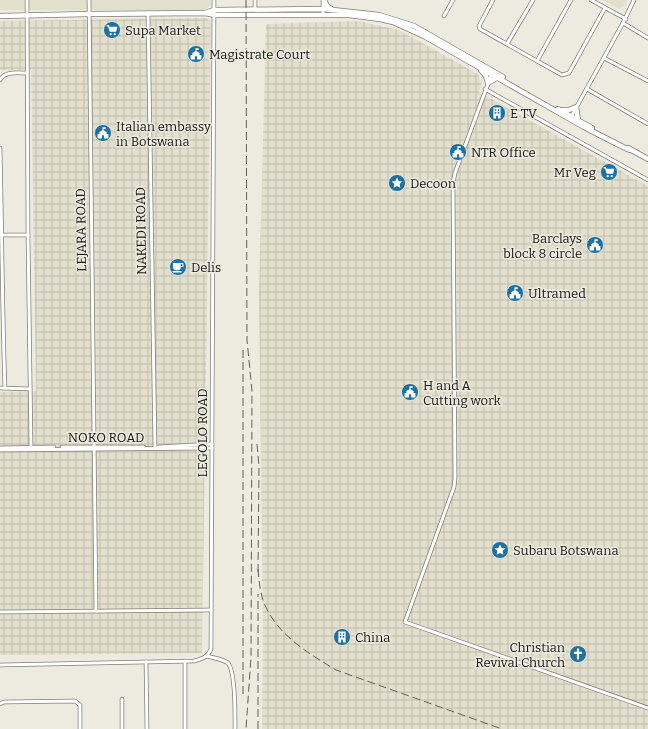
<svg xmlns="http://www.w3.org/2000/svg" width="648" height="729" font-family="Bitter,serif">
  <defs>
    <pattern id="industrial-grid" width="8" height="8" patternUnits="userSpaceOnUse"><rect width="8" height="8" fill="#e2dfcd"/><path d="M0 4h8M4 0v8" fill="none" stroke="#c1beaf"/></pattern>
  </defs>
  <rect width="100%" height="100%" fill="#edebe0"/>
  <!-- built -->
  <g fill="#e2dfcd">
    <polygon points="0,0 211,0 211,5 204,10 0,10"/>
    <polygon points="603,0 627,0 625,6 619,9"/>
  </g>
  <!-- industrial -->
  <g fill="url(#industrial-grid)">
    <polygon points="205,18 211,21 202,653 0,655 0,392 36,391 31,70 0,70 0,21"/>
    <polygon points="358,21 399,30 478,74 482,83 479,92 648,186 648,729 262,729 263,626 259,295 266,24"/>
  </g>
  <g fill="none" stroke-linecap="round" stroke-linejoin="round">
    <!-- minor casing -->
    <g stroke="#807e75" stroke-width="4.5">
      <g id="minor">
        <polyline points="27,0 28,235 31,447"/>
        <polyline points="89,0 96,611"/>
        <polyline points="255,0 255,10"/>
        <polyline points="493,0 479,26 480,29 562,75 569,73 605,8"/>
        <polyline points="591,0 626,19"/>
        <polyline points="148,13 155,449"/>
        <polyline points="323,14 323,0"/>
        <polyline points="444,16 453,0"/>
        <polyline points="623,23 648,38"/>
        <polyline points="507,44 533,0"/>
        <polyline points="604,58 648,81"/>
        <polyline points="537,61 571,0"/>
        <polyline points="492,73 455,173 453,183 455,478 454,487 405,622 648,708"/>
        <path d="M0,80C5,71 17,73 26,73"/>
        <polyline points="485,89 648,180"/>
        <polyline points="587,89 648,124"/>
        <polyline points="571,117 623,23 634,0"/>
        <path d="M0,148C2,228 2,308 5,388"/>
        <polyline points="0,235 28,235"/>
        <polyline points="0,388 30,389"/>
        <polyline points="62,447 144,447"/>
        <polyline points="158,447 212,444"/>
        <polyline points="0,448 54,447"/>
        <polyline points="0,450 212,448"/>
        <polyline points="0,612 211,610"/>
        <path d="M207,656C213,658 223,659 228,663C236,672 235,716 235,729"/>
        <polyline points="185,661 185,729"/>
        <polyline points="146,662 147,729"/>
        <path d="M0,665L194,661C202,659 208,657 211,649L214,0"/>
        <polyline points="122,699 122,729"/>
        <polyline points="0,704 4,702 75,701 80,705 80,729"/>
      </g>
    </g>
    <!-- secondary casing -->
    <g stroke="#807e75" stroke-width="6">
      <g id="secondary">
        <polyline points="324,0 327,6 333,10"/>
        <polyline points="205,13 214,10 324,9 379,15 414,26 503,77"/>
        <polyline points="0,16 89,14 205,13 215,15 349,15 380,19 393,22 424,36 584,127 623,147 630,150"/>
        <polyline points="481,70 486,76 488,83 498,77"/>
        <polyline points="558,109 592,128"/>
        <polyline points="562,110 569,110 576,107 578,120"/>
        <polyline points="628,148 648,159"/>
      </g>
    </g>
    <!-- minor -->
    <use href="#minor" stroke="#fff" stroke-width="3"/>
    <!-- secondary -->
    <use href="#secondary" stroke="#fff" stroke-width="4.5"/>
    <!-- rail -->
    <g stroke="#61605a" stroke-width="1" stroke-dasharray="8 4" stroke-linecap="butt">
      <polyline points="246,0 247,340 252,391 251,657 246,729"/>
      <polyline points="257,444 259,466 258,574"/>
      <path d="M258,569C259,581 260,592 264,603C277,635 308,653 336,670L502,729"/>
      <polyline points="243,694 243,350"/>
      <polyline points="258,729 258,594"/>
    </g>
  </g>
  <!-- icons -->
  <defs>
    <g id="supermarket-disc" transform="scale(0.9)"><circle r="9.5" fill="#1f71a2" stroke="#edebe0"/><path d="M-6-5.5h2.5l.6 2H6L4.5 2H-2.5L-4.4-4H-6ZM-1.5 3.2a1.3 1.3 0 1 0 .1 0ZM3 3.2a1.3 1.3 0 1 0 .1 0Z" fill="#fff"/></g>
    <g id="civic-disc" transform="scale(0.9)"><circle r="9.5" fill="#1f71a2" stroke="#edebe0"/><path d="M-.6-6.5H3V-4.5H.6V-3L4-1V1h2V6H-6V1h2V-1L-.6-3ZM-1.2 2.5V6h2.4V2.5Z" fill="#fff"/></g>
    <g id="building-disc" transform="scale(0.9)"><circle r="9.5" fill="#1f71a2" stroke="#edebe0"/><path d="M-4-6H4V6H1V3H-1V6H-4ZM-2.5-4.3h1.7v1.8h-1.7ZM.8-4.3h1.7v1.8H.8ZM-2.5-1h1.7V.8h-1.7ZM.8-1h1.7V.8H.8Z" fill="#fff"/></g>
    <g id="sight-disc" transform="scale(0.9)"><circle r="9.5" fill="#1f71a2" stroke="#edebe0"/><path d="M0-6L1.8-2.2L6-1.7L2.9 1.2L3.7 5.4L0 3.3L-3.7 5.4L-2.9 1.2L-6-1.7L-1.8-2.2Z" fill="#fff"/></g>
    <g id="cafe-disc" transform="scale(0.9)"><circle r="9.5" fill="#1f71a2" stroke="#edebe0"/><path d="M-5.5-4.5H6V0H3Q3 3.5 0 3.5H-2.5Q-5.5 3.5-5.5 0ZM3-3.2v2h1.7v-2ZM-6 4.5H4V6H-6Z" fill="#fff"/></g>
    <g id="church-disc" transform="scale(0.9)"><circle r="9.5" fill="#1f71a2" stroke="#edebe0"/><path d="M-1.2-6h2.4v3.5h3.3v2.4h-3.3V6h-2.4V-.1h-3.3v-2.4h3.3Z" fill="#fff"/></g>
  </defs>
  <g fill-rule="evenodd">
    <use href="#supermarket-disc" x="112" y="30"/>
    <use href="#civic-disc" x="196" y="54"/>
    <use href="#building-disc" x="497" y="113"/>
    <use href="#civic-disc" x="103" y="133"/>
    <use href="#civic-disc" x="458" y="152"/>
    <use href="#supermarket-disc" x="609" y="172"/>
    <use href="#sight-disc" x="397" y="183"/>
    <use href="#civic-disc" x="595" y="245"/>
    <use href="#cafe-disc" x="178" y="267"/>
    <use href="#civic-disc" x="515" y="293"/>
    <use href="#civic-disc" x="410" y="392"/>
    <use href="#sight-disc" x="500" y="550"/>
    <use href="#building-disc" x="342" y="637"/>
    <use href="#church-disc" x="578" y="654"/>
  </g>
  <g text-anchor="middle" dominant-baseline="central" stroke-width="3" stroke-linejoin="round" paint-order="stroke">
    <!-- poi labels -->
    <g font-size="13" fill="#151411" stroke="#edebe0" text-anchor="start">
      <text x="125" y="30">Supa Market</text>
      <text x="209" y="54">Magistrate Court</text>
      <text x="510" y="113">E TV</text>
      <text x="116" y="126">Italian embassy<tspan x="116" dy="15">in Botswana</tspan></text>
      <text x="471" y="152">NTR Office</text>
      <text x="596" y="172" text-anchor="end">Mr Veg</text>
      <text x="410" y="183">Decoon</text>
      <text x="582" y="238" text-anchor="end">Barclays<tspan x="582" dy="15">block 8 circle</tspan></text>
      <text x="191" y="267">Delis</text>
      <text x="528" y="293">Ultramed</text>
      <text x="423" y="385">H and A<tspan x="423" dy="15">Cutting work</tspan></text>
      <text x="513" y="550">Subaru Botswana</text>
      <text x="355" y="637">China</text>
      <text x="565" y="647" text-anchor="end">Christian<tspan x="565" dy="15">Revival Church</tspan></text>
    </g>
    <!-- street labels -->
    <g font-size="13" fill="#151411" stroke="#edebe0">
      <text transform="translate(81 230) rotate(-91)">LEJARA ROAD</text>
      <text transform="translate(141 231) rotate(-91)">NAKEDI ROAD</text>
      <text transform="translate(202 433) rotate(-90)">LEGOLO ROAD</text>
      <text x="106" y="437">NOKO ROAD</text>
    </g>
  </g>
</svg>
